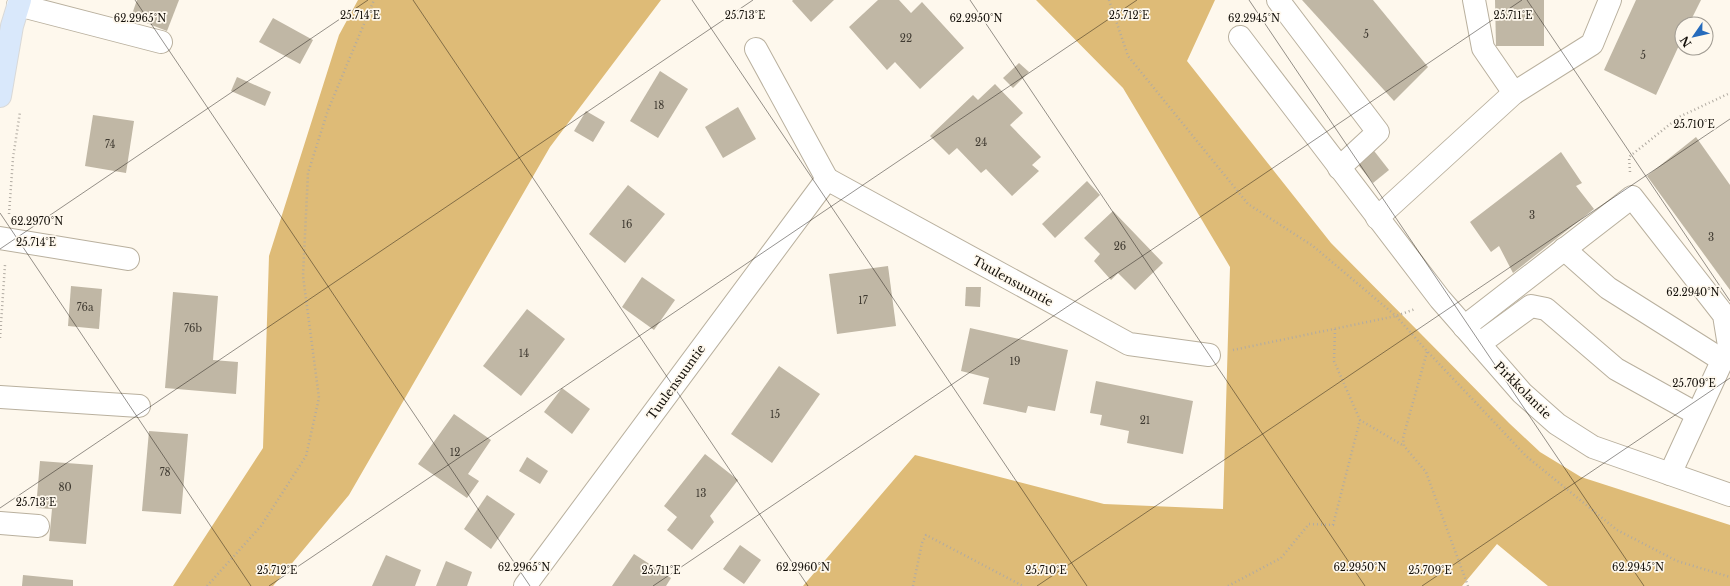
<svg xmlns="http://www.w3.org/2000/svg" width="1730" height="586" font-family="'Libre Baskerville',serif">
  <rect width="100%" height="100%" fill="#fef8ed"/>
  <!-- forest -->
  <g fill="#debb77">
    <polygon points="358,0 661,0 550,147 349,495 273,586 173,586 263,448 269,256 339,35"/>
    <polygon points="1036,0 1215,0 1187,61 1331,243 1509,423 1540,452 1581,477 1730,525 1730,586 1548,586 1497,544 1462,586 803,586 915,455 1104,504 1223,509 1230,267 1123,88"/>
  </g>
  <!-- building -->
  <g fill="#c0b7a5">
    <polygon points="137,0 179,0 167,31 131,17"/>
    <polygon points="793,0 834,0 811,22 792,1"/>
    <polygon points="878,0 899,0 911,13 922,2 964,48 920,89 895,62 887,70 849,27"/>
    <polygon points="1302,0 1373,0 1428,67 1394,101"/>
    <polygon points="1495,0 1544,0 1544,46 1496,46"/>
    <polygon points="1636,0 1701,0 1689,24 1682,24 1682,39 1656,95 1604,70"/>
    <polygon points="273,18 313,40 300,64 259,42"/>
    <polygon points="1019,63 1029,72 1013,88 1003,78"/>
    <polygon points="660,71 688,89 658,138 630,121"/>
    <polygon points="237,77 271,92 265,106 231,91"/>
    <polygon points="995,84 1023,113 1010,125 1041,157 1032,165 1039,171 1012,196 986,169 981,173 957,148 949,155 930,136 973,95 978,100"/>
    <polygon points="738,107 756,139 723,158 705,127"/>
    <polygon points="586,111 605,122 593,142 574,131"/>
    <polygon points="93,115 134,121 126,173 85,166"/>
    <polygon points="1696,137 1730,185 1730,290 1647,176"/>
    <polygon points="1371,147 1389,170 1373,183 1355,161"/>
    <polygon points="1561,152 1582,183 1576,186 1594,209 1513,273 1499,246 1491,252 1470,222"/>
    <polygon points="1087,181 1100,195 1055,238 1042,224"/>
    <polygon points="628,185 665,214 625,263 589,234"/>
    <polygon points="1113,211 1163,263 1135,290 1118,273 1111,280 1094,261 1100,254 1084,238"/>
    <polygon points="888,266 896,326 837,334 829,274"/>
    <polygon points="642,277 675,300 654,330 622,307"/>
    <polygon points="71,286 102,289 99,329 68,326"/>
    <polygon points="966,287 981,287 980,307 965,306"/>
    <polygon points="173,292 218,296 213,360 238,362 236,394 165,388"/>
    <polygon points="527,309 565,339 521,396 483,366"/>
    <polygon points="970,328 1068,350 1055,411 1028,406 1026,413 983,404 989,378 961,371"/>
    <polygon points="779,366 820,394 772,463 731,434"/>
    <polygon points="1096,381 1193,401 1183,454 1127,443 1129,431 1100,425 1102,415 1090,413"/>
    <polygon points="562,388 590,409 572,434 544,412"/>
    <polygon points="454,414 491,440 468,474 479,481 467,498 418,464"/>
    <polygon points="149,431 188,434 181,514 142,511"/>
    <polygon points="705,454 738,480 710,516 714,522 692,550 667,530 677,517 664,506"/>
    <polygon points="527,457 548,471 540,484 519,471"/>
    <polygon points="40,461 93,465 86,544 49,541 52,509 36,508"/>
    <polygon points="487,495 515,514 491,549 464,529"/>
    <polygon points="740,545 761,560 744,584 723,569"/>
    <polygon points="634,554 671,578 666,586 612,586"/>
    <polygon points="386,555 421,570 415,586 372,586"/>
    <polygon points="446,561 472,572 467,586 436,586"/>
    <polygon points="23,575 73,580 73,586 22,586"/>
  </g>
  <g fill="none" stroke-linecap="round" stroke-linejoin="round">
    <!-- minor casing -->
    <g stroke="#b9b09e" stroke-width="24">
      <g id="minor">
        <polyline points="1278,0 1378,132 1339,168"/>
        <polyline points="1474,0 1483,48 1514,93"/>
        <polyline points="18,5 161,42"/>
        <polyline points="1240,37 1440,299 1522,393 1557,424 1593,447 1730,495"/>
        <polyline points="756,49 827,179"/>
        <polyline points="1377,218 1514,93 1592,44 1610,0"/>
        <polyline points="0,238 128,259"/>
        <polyline points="1564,249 1608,288 1722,360"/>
        <polyline points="1464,327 1632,197 1724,315 1729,346 1670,474"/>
        <polyline points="1479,344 1531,306 1546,309 1616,369 1697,414"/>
        <polyline points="0,397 139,406"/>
        <polyline points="0,523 38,526"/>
        <polyline points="525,586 827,179 1129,344 1209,355"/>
      </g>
    </g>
    <!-- major casing -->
    <g stroke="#d9d9d8" stroke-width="24">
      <polyline id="major" points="0,96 12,26 20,0"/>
    </g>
    <!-- path -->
    <g stroke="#b1aba2" stroke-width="2.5" stroke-dasharray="1 3" stroke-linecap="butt">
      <polyline points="1109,0 1128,56 1248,204 1313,246 1396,316 1427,351 1526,456 1617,530 1677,561 1730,577"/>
      <polyline points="1630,172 1629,157 1679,117 1730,93"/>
      <polyline points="9,214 13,158 20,112"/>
      <polyline points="1335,329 1334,361 1360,420 1404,446"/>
      <polyline points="0,338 5,265"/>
      <polyline points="1233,350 1396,316 1415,309"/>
      <polyline points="1427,352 1403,438 1404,446 1426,472 1468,586"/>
      <polyline points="207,586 261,526 306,456 319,398 303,276 308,173 328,110 374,0"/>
      <polyline points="913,586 922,543 926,535 1023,586"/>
      <polyline points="1228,586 1281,558 1309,524 1333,525 1360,420"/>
    </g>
    <!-- minor -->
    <use href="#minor" stroke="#fff" stroke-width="22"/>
    <!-- major -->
    <use href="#major" stroke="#d9e8fb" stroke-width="22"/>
  </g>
  <!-- ticks -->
  <path fill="none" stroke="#14100a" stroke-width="1" stroke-opacity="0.45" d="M135,0L530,586M413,0L808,586M692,0L1087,586M970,0L1365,586M1249,0L1644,586M1527,0L1730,301M0,213L251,586M0,249L368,0M0,508L753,0M269,586L1137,0M653,586L1522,0M1037,586L1730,119M1422,586L1730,378"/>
  <g text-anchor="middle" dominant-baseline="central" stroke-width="3.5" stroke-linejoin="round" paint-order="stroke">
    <!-- number labels -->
    <g font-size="10" fill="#3f3a31">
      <text x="1366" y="34">5</text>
      <text x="906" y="38">22</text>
      <text x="1643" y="55">5</text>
      <text x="659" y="105">18</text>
      <text x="981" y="142">24</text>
      <text x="110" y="144">74</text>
      <text x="1532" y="215">3</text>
      <text x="627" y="224">16</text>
      <text x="1711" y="237">3</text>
      <text x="1120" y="246">26</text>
      <text x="863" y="300">17</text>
      <text x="85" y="307">76a</text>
      <text x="193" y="328">76b</text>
      <text x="524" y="353">14</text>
      <text x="1015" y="361">19</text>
      <text x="775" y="414">15</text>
      <text x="1145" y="420">21</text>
      <text x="455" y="452">12</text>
      <text x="165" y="472">78</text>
      <text x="65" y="487">80</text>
      <text x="701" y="493">13</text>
    </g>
    <!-- street labels -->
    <g font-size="12" fill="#14100a" stroke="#fef8ed">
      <text transform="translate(1013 281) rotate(29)">Tuulensuuntie</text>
      <text transform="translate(676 382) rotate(-54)">Tuulensuuntie</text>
      <text transform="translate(1523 390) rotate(45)">Pirkkolantie</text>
    </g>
  </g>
  <g font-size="10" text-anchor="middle" fill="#14100a" stroke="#fef8ed" stroke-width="3.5" stroke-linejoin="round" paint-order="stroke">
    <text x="360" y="19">25.714°E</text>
    <text x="745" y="19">25.713°E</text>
    <text x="1129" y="19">25.712°E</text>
    <text x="1513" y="19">25.711°E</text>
    <text x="140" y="22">62.2965°N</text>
    <text x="976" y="22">62.2950°N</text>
    <text x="1254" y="22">62.2945°N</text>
    <text x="1694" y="128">25.710°E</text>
    <text x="37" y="225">62.2970°N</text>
    <text x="36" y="246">25.714°E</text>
    <text x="1693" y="296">62.2940°N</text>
    <text x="1694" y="387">25.709°E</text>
    <text x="36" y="506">25.713°E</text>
    <text x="524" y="571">62.2965°N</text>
    <text x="803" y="571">62.2960°N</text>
    <text x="1360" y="571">62.2950°N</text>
    <text x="1638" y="571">62.2945°N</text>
    <text x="277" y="574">25.712°E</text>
    <text x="661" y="574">25.711°E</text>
    <text x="1046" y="574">25.710°E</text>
    <text x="1430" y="574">25.709°E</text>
  </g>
  <!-- north arrow -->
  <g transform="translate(1694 36) rotate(236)"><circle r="19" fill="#fef8ed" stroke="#a09b92"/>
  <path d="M0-3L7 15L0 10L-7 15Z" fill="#266bbc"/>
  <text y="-6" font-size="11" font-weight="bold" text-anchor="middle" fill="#14100a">N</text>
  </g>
</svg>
